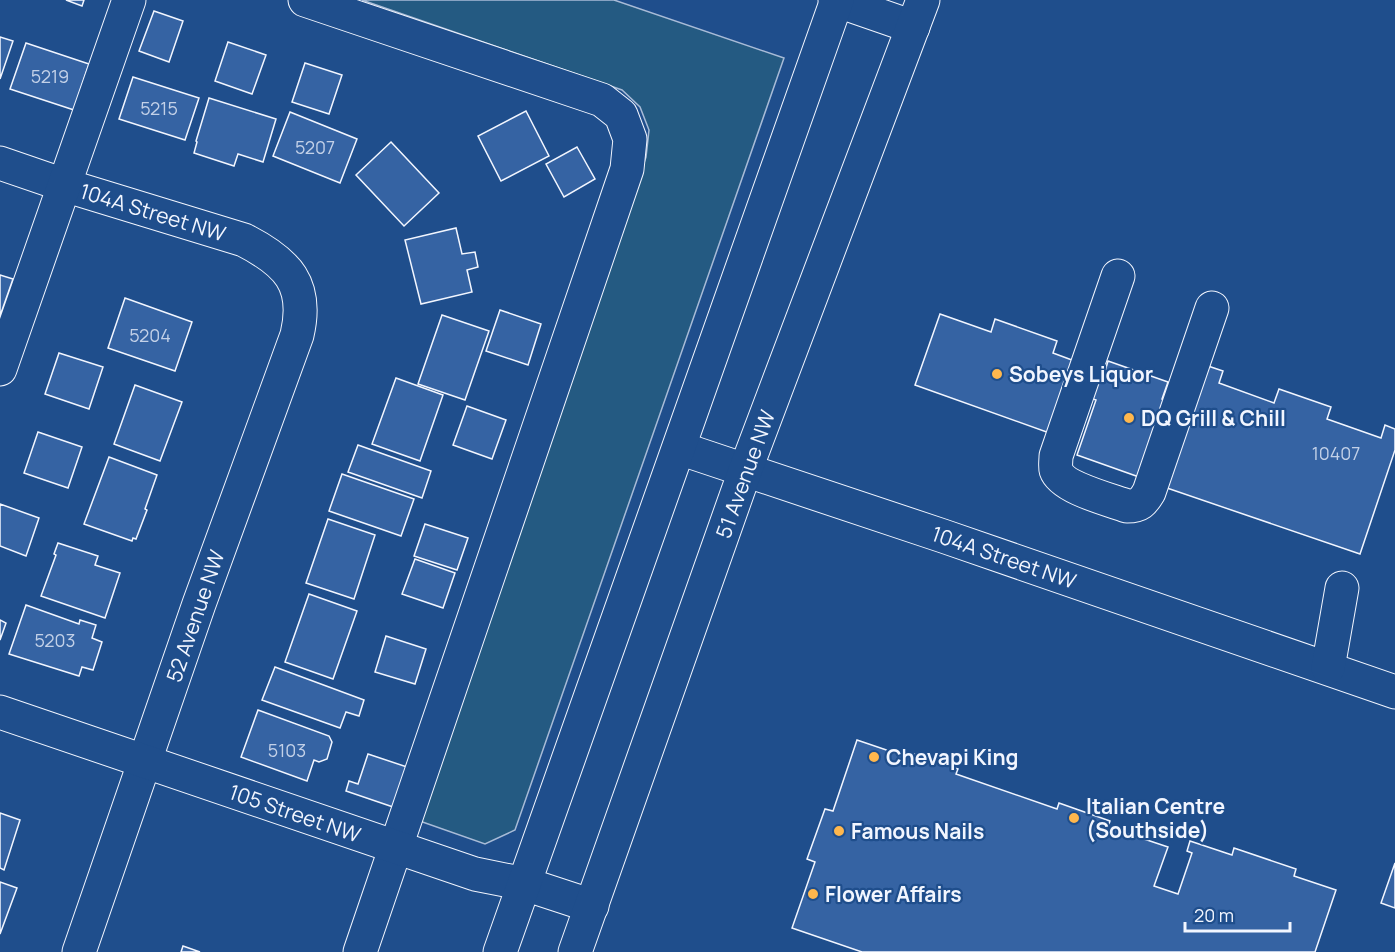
<svg xmlns="http://www.w3.org/2000/svg" width="1395" height="952" font-family="Manrope,sans-serif">
  <rect width="100%" height="100%" fill="#1f4e8c"/>
  <!-- green -->
  <polygon fill="#245a82" stroke="#a8bbd7" stroke-width="1.5" points="362,0 614,0 784,58 515,830 485,844 414,819 646,157 649,130 640,107 622,90"/>
  <!-- building -->
  <g fill="#3563a3" stroke="#f2f6ff" stroke-width="1.5">
    <polygon points="66,0 84,0 82,6"/>
    <polygon points="154,11 183,21 169,62 139,51"/>
    <polygon points="0,37 13,41 0,79"/>
    <polygon points="228,42 266,55 252,94 215,81"/>
    <polygon points="26,43 89,64 74,110 10,89"/>
    <polygon points="305,63 342,75 329,114 292,102"/>
    <polygon points="133,77 199,98 185,140 119,119"/>
    <polygon points="209,98 276,119 263,162 238,154 234,166 194,153 197,142 196,141"/>
    <polygon points="526,111 549,156 501,181 478,136"/>
    <polygon points="290,112 357,139 340,183 273,156"/>
    <polygon points="391,142 439,193 404,226 356,175"/>
    <polygon points="577,147 595,179 564,197 546,164"/>
    <polygon points="456,228 462,254 475,252 478,267 467,270 472,292 421,304 405,240"/>
    <polygon points="0,275 13,279 0,316"/>
    <polygon points="125,298 192,322 175,371 108,348"/>
    <polygon points="500,310 541,324 528,365 486,351"/>
    <polygon points="940,314 991,332 995,319 1057,341 1053,353 1080,363 1055,435 915,385"/>
    <polygon points="442,315 489,331 465,400 418,384"/>
    <polygon points="59,353 103,367 89,409 45,394"/>
    <polygon points="1108,361 1168,382 1162,399 1172,403 1139,477 1077,455 1096,400 1090,398 1095,375 1103,378"/>
    <polygon points="1208,366 1223,371 1219,383 1274,403 1279,389 1331,407 1327,419 1381,438 1385,425 1395,429 1395,450 1360,554 1167,488"/>
    <polygon points="396,378 443,395 420,461 372,444"/>
    <polygon points="135,385 182,402 160,461 114,444"/>
    <polygon points="467,406 506,420 492,459 453,445"/>
    <polygon points="38,432 82,447 68,488 24,473"/>
    <polygon points="358,445 431,471 422,498 348,472"/>
    <polygon points="109,457 157,475 145,509 147,510 136,539 133,538 132,541 84,524"/>
    <polygon points="342,474 414,499 401,536 329,511"/>
    <polygon points="0,504 39,518 26,556 0,546"/>
    <polygon points="328,519 375,535 354,599 306,583"/>
    <polygon points="425,524 468,538 457,570 414,556"/>
    <polygon points="58,543 98,556 95,565 120,573 105,618 41,596 56,555 54,554"/>
    <polygon points="415,559 455,573 443,608 402,594"/>
    <polygon points="309,594 357,611 333,679 285,662"/>
    <polygon points="26,605 79,624 80,620 96,625 92,638 102,642 93,670 82,667 79,676 9,654"/>
    <polygon points="0,620 6,623 0,640"/>
    <polygon points="386,636 426,649 415,684 375,672"/>
    <polygon points="275,667 364,700 359,716 346,712 340,728 262,700"/>
    <polygon points="258,710 329,736 332,742 327,759 319,762 314,760 307,781 241,757"/>
    <polygon points="857,740 907,757 908,752 958,769 956,774 1057,809 1059,803 1110,821 1108,827 1168,847 1154,886 1178,894 1192,853 1187,851 1190,841 1232,855 1234,848 1296,869 1294,876 1336,890 1315,952 862,952 792,928 815,862 807,859 825,809 833,811"/>
    <polygon points="368,754 410,768 396,808 346,791 349,781 358,784"/>
    <polygon points="0,813 20,820 4,870 0,868"/>
    <polygon points="1395,863 1395,908 1381,903"/>
    <polygon points="0,882 17,888 0,934"/>
    <polygon points="183,946 200,952 181,952"/>
  </g>
  <g fill="none" stroke-linecap="round" stroke-linejoin="round">
    <!-- minor casing -->
    <g stroke="#f2f6ff" stroke-width="35">
      <g id="minor">
        <polyline points="305,0 602,100 621,115 630,139 627,169 360,952"/>
        <polyline points="835,0 913,27"/>
        <path d="M0,163L64,185L244,240C287,262 309,284 297,335L199,604L79,952"/>
        <path d="M1118,276L1056,456C1056,460 1055,467 1056,470C1062,488 1111,500 1127,506C1140,506 1143,502 1149,492L1212,308"/>
        <polyline points="0,369 129,0"/>
        <polyline points="679,448 943,536 1395,692"/>
        <polyline points="1328,668 1342,588"/>
        <polyline points="0,712 475,874 525,884 592,906"/>
      </g>
    </g>
    <!-- major casing -->
    <g stroke="#f2f6ff" stroke-width="35">
      <g id="major">
        <polyline points="500,952 837,0"/>
        <polyline points="575,952 745,471 923,0"/>
      </g>
    </g>
    <!-- minor -->
    <use href="#minor" stroke="#1f4e8c" stroke-width="33"/>
    <!-- major -->
    <use href="#major" stroke="#1f4e8c" stroke-width="33"/>
  </g>
  <!-- markers -->
  <g fill="#ffb74d" stroke="#1f4e8c" stroke-width="2">
    <circle cx="997" cy="374" r="6"/>
    <circle cx="1129" cy="418" r="6"/>
    <circle cx="874" cy="757" r="6"/>
    <circle cx="1074" cy="818" r="6"/>
    <circle cx="839" cy="831" r="6"/>
    <circle cx="813" cy="894" r="6"/>
  </g>
  <g text-anchor="middle" dominant-baseline="central" stroke-width="4.5" stroke-linejoin="round" paint-order="stroke">
    <!-- number labels -->
    <g font-size="18" fill="#c3d1e8">
      <text x="50" y="76">5219</text>
      <text x="159" y="108">5215</text>
      <text x="315" y="147">5207</text>
      <text x="150" y="335">5204</text>
      <text x="1336" y="453">10407</text>
      <text x="55" y="640">5203</text>
      <text x="287" y="750">5103</text>
    </g>
    <!-- street labels -->
    <g font-size="21" fill="#f2f6ff" stroke="#1f4e8c">
      <text transform="translate(153 212) rotate(17)">104A Street NW</text>
      <text transform="translate(745 474) rotate(-70)">51 Avenue NW</text>
      <text transform="translate(1004 557) rotate(19)">104A Street NW</text>
      <text transform="translate(195 616) rotate(-71)">52 Avenue NW</text>
      <text transform="translate(295 813) rotate(19)">105 Street NW</text>
    </g>
    <!-- poi labels -->
    <g font-size="21" font-weight="bold" fill="#f2f6ff" stroke="#1f4e8c" text-anchor="start">
      <text x="1009" y="374">Sobeys Liquor</text>
      <text x="1141" y="418">DQ Grill &amp; Chill</text>
      <text x="886" y="757">Chevapi King</text>
      <text x="1086" y="806">Italian Centre<tspan x="1086" dy="24">(Southside)</tspan></text>
      <text x="851" y="831">Famous Nails</text>
      <text x="825" y="894">Flower Affairs</text>
    </g>
  </g>
  <!-- scale -->
  <path d="M1185 922v9h105v-9" fill="none" stroke="#f2f6ff" stroke-width="3"/>
  <text x="1194" y="922" font-size="18" fill="#f2f6ff" stroke="#1f4e8c" stroke-width="4.5" paint-order="stroke">20 m</text>
</svg>
